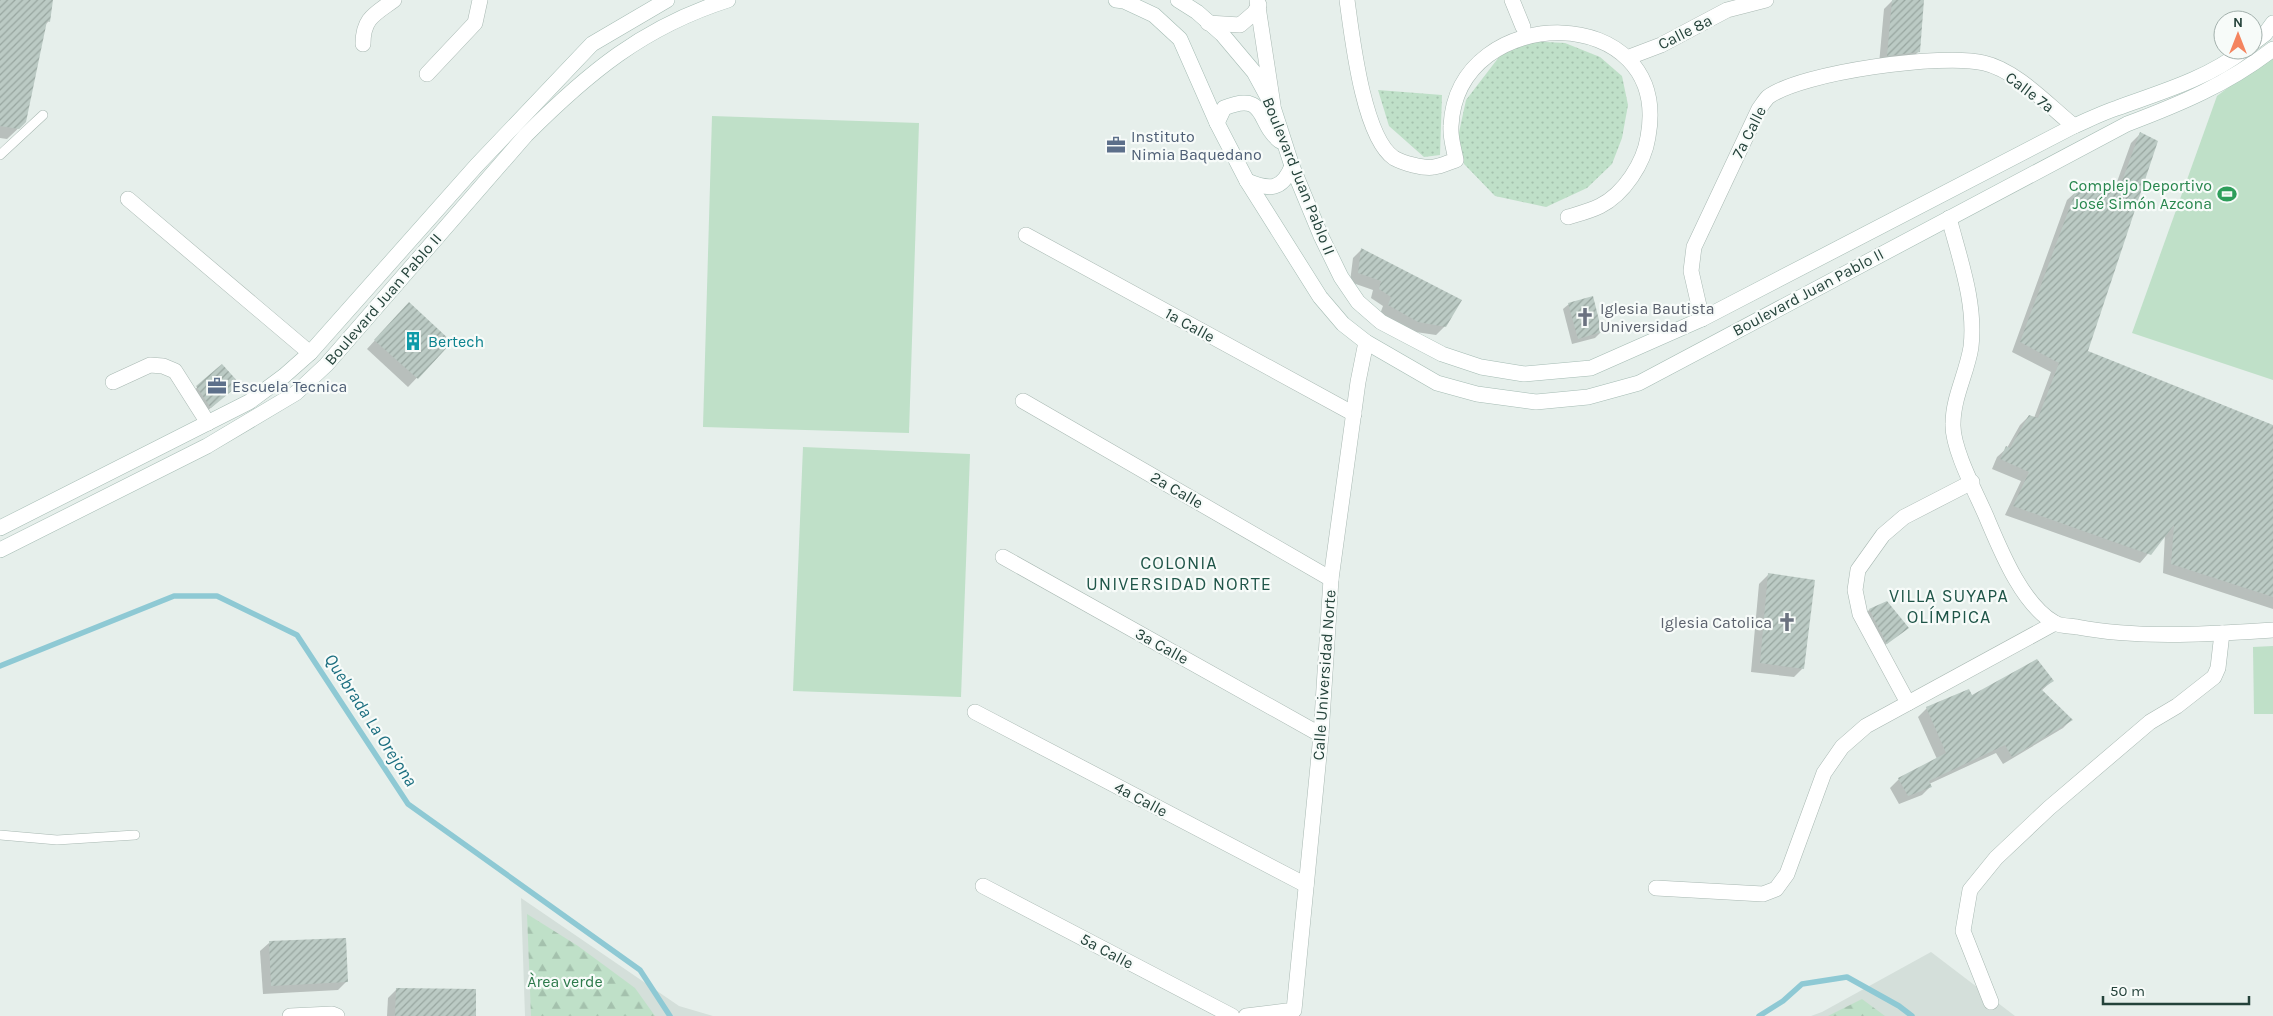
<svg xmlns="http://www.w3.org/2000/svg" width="2273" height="1016" font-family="Karla,sans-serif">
  <defs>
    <pattern id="green-dots" width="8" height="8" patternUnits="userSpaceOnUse" patternTransform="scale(1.25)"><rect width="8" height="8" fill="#bfe0c8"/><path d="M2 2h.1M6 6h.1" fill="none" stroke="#a4c1ad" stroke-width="1.8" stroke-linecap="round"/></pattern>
    <pattern id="forest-firs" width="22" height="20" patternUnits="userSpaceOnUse" patternTransform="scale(1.25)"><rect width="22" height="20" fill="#bfe0c8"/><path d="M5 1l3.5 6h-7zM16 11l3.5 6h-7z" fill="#a4c1ad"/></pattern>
    <pattern id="building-hatch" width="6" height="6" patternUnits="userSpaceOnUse" patternTransform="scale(1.25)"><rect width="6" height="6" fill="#bbcac4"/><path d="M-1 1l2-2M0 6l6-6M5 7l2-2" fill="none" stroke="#98a6a0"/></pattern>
  </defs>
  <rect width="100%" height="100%" fill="#e6efeb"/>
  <!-- built -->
  <g fill="#d4dfda">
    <polygon points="521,898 679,1006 713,1016 525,1016"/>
    <polygon points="1931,952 2015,1016 1811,1016 1822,1012"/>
  </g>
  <!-- green -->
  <g fill="url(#green-dots)">
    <polygon points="1526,41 1565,43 1600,57 1622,76 1628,105 1622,138 1612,164 1587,188 1546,207 1495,196 1464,164 1458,137 1466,100 1499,57"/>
    <polygon points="1378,90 1442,95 1440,155 1424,157 1389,126"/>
  </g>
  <!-- forest -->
  <g fill="url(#forest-firs)">
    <polygon points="527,914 578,946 635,988 655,1016 531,1016"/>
    <polygon points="1862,999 1885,1016 1828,1016"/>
  </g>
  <!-- pitch -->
  <g fill="#bfe0c8">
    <polygon points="2273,54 2273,380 2132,333 2217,96"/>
    <polygon points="712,116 919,123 909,433 703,427"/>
    <polygon points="803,447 970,454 961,697 793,691"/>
    <polygon points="2273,646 2273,714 2254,714 2253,647"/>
  </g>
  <!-- shadow -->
  <g fill="#0003">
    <polygon points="0,0 51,0 49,21 45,25 25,122 7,139 0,138"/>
    <polygon points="1893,0 1923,0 1918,52 1909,61 1879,64 1884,9"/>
    <polygon points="2140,134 2086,352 2273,428 2273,609 2163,573 2165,534 2140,563 2005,515 2021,481 1992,469 1997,457 2007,448 2020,425 2029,416 2034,418 2051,372 2012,352 2067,200 2077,191 2113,193 2131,143"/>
    <polygon points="1362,249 1445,326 1436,335 1409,331 1380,314 1383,306 1371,298 1373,290 1350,282 1353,258"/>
    <polygon points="1569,304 1601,332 1595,338 1572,344 1563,309"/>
    <polygon points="400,313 451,342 408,387 367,349"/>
    <polygon points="222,365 232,389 205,413 191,393"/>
    <polygon points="1768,575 1803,668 1794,677 1751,672 1759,584"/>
    <polygon points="1887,603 1901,633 1881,648 1864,616 1869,610"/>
    <polygon points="2052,681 2041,691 2071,720 2063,728 2003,764 1996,753 1929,784 1930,787 1922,795 1899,804 1890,788 1899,779 1937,759 1918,717 1927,708 1971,696"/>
    <polygon points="269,943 347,981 338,990 263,994 260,951"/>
    <polygon points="397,989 475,1016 387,1016 388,998"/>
  </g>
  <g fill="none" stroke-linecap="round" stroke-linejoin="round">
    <!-- stream -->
    <g stroke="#8ec9d4" stroke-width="5.5">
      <polyline points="0,666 174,596 217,596 297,635 408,804 640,970 670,1016"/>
      <polyline points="1759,1016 1783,1001 1802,984 1847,977 1899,1006 1912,1016"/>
    </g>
  </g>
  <!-- building -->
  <g fill="url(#building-hatch)">
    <polygon points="0,0 53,0 50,22 47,21 26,122 19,129 0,126"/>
    <polygon points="1892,0 1924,0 1920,52 1887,56"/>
    <polygon points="2140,132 2158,141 2088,351 2273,425 2273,597 2171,564 2174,525 2151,555 2013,506 2029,472 2000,459 2006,446 2010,448 2029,415 2038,418 2059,363 2020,342 2076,190 2118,192"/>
    <polygon points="1361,248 1462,300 1446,327 1418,322 1388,305 1391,297 1379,289 1381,281 1358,273"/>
    <polygon points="1593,296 1602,332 1578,339 1568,303"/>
    <polygon points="409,302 452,342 418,379 374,340"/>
    <polygon points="222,364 240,384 211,408 196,386"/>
    <polygon points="1768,573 1815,580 1804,669 1760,663"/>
    <polygon points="1887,601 1909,628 1887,644 1869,609"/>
    <polygon points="2037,659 2054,681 2041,689 2073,720 2012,757 2005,745 1929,781 1932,787 1908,796 1898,778 1946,753 1926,707 1969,689 1972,695"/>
    <polygon points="346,938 348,982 271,986 269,941"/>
    <polygon points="396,988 476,989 476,1016 395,1016"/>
  </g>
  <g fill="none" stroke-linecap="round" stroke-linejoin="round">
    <!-- service casing -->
    <g stroke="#a8b8b2" stroke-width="10">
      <g id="service">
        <polyline points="0,155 43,115"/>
        <polyline points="0,835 57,840 135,835"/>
      </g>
    </g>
    <!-- minor casing -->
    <g stroke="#a8b8b2" stroke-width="16">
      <g id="minor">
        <polyline points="1257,0 1273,105"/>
        <path d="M1347,0C1352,36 1363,137 1394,158C1403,163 1424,169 1434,167C1442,166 1449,162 1456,160C1454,149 1450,137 1451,126C1457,0 1673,0 1648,137C1644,163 1624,194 1600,206C1590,211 1578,214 1568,217"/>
        <polyline points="1512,0 1523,27"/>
        <polyline points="1208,23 1240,25 1254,13 1259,5"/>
        <path d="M363,44C363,18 375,14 394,0"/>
        <polyline points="1632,56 1661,45 1727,10 1766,0"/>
        <polyline points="427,74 475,23 480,0"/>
        <polyline points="128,199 310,353"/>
        <path d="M1949,218C1960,260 1976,303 1971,347C1967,373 1953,397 1953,424C1952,448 1976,493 1986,516C2000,549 2022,605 2055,623C2060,626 2070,626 2077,627C2140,639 2209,634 2273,630"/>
        <polyline points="1026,235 1354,414"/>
        <path d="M1702,319L1691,271L1694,247L1759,109C1762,105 1765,100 1768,97C1802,72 1943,53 1984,63C2016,70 2049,106 2074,126"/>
        <polyline points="113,382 150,365 163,366 175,371 208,423"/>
        <polyline points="1023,401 1331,579"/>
        <polyline points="1003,557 1321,735"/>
        <polyline points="1908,703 1860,614 1855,590 1858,570 1883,535 1904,517 1972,482"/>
        <polyline points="975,712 1306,885"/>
        <polyline points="983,886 1232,1016"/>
        <polyline points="1656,888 1763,894 1776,889 1787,874 1824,773 1842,747 1866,726 2055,623"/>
        <polyline points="1991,1002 1963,931 1970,890 1996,858 2049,808 2150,722 2177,706 2214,677 2218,668 2222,633"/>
        <polyline points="290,1016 332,1014 337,1016"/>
        <polyline points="1246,1016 1294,1010 1321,735 1331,579 1358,382 1366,342"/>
      </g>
    </g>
    <!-- secondary casing -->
    <g stroke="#a4bbb3" stroke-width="16">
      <g id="secondary">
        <path d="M1116,0L1124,1L1154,15L1180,39L1217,123L1247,181L1320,297L1343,324L1366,342L1437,383L1477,394L1536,402L1588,397L1639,383L2127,124C2180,104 2228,84 2273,49"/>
        <path d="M1178,0L1197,12L1222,34L1254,72L1273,107L1292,166L1321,236L1341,277L1358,302L1381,322L1442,354L1481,367L1524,374L1591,368L1702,319L2074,126C2088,120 2102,113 2117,108C2161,92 2207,79 2244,50"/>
        <polyline points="2253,43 2265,34 2273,23"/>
        <path d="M1217,123L1224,108C1267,90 1257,124 1280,141"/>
        <path d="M1247,181C1269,190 1282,191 1292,166"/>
        <polyline points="0,528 249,402 284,376 310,353 476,166 592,44 667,0"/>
        <path d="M0,550L207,446L296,393L326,365L526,135C588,73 643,27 728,0"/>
      </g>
    </g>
    <!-- service -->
    <use href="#service" stroke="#fff" stroke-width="9"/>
    <!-- minor -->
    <use href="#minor" stroke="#fff" stroke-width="15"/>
    <!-- secondary -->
    <use href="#secondary" stroke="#fff" stroke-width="15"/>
  </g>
  <!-- icons -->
  <defs>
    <g id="office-bare" transform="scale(1.5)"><path d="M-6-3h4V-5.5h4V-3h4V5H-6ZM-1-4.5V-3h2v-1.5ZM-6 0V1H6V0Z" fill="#5c6f8a" stroke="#f7fbf9" stroke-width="2.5" paint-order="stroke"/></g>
    <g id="stadium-bare" transform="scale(1.5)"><path d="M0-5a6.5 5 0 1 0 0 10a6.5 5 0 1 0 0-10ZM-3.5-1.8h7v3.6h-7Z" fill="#2e9e5b" stroke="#f7fbf9" stroke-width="2.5" paint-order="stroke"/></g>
    <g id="church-bare" transform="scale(1.5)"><path d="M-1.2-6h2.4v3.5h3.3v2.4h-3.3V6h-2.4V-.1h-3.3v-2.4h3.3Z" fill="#6b7280" stroke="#f7fbf9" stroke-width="2.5" paint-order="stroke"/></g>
    <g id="building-bare" transform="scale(1.5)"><path d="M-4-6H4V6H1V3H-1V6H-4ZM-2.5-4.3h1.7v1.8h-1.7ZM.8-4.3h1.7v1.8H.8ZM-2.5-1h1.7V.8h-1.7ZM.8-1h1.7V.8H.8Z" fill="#0f9aa8" stroke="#f7fbf9" stroke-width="2.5" paint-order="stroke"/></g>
  </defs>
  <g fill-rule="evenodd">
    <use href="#office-bare" x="1116" y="145"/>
    <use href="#stadium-bare" x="2227" y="194"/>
    <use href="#church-bare" x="1585" y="317"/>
    <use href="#building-bare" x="413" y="341"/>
    <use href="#office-bare" x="217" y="386"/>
    <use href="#church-bare" x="1787" y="622"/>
  </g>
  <g text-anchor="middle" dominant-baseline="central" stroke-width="4.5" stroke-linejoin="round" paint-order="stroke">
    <!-- street labels -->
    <g font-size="16" fill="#24423a" stroke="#f7fbf9">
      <text transform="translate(1685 32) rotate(-27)">Calle 8a</text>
      <text transform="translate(2030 92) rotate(37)">Calle 7a</text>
      <text transform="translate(1749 132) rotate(-63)">7a Calle</text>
      <text transform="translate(1299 176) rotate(68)">Boulevard Juan Pablo II</text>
      <text transform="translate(1808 292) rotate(-28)">Boulevard Juan Pablo II</text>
      <text transform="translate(383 299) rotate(-49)">Boulevard Juan Pablo II</text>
      <text transform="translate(1190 325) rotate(29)">1a Calle</text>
      <text transform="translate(1177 490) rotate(30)">2a Calle</text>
      <text transform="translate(1162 646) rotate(29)">3a Calle</text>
      <text transform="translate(1324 675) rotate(-86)">Calle Universidad Norte</text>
      <text transform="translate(1141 799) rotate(28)">4a Calle</text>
      <text transform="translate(1107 951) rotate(28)">5a Calle</text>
    </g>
    <!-- service labels -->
    <g font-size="16" fill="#4e5e75" stroke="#f7fbf9" text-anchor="start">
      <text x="1131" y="136">Instituto<tspan x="1131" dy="18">Nimia Baquedano</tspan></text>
      <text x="232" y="386">Escuela Tecnica</text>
    </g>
    <!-- leisure labels -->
    <g font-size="16" fill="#27864d" stroke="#f7fbf9" text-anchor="end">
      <text x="2212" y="185">Complejo Deportivo<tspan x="2212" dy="18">José Simón Azcona</tspan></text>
    </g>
    <!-- worship labels -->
    <g font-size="16" fill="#5b616d" stroke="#f7fbf9" text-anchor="start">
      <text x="1600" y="308">Iglesia Bautista<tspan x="1600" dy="18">Universidad</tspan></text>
      <text x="1772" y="622" text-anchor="end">Iglesia Catolica</text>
    </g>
    <!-- culture labels -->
    <g font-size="16" fill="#0d838f" stroke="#f7fbf9" text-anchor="start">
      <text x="428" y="341">Bertech</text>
    </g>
    <!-- park labels -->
    <g font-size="16" fill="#2d7a4b" stroke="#f7fbf9">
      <text x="565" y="981">Àrea verde</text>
    </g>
    <!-- neighbourhood labels -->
    <g font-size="18" letter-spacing="1" fill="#1f5548" stroke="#f7fbf9">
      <text x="1179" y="563">COLONIA<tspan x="1179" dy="21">UNIVERSIDAD NORTE</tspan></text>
      <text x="1949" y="596">VILLA SUYAPA<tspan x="1949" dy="21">OLÍMPICA</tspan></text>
    </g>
    <!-- water labels -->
    <g font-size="18" font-style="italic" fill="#1c6f80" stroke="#f7fbf9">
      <text transform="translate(371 720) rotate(57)">Quebrada La Orejona</text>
    </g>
  </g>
  <!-- north arrow -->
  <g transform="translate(2238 35)"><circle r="24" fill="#f7fbf9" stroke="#a3b1ad"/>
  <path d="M0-4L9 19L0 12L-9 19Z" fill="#f4845f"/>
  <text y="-8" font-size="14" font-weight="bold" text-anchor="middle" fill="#24423a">N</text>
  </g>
  <!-- scale -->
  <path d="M2103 996v8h146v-8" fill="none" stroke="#24423a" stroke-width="2.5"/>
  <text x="2110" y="996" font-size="15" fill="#24423a" stroke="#f7fbf9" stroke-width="4" paint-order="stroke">50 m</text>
</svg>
